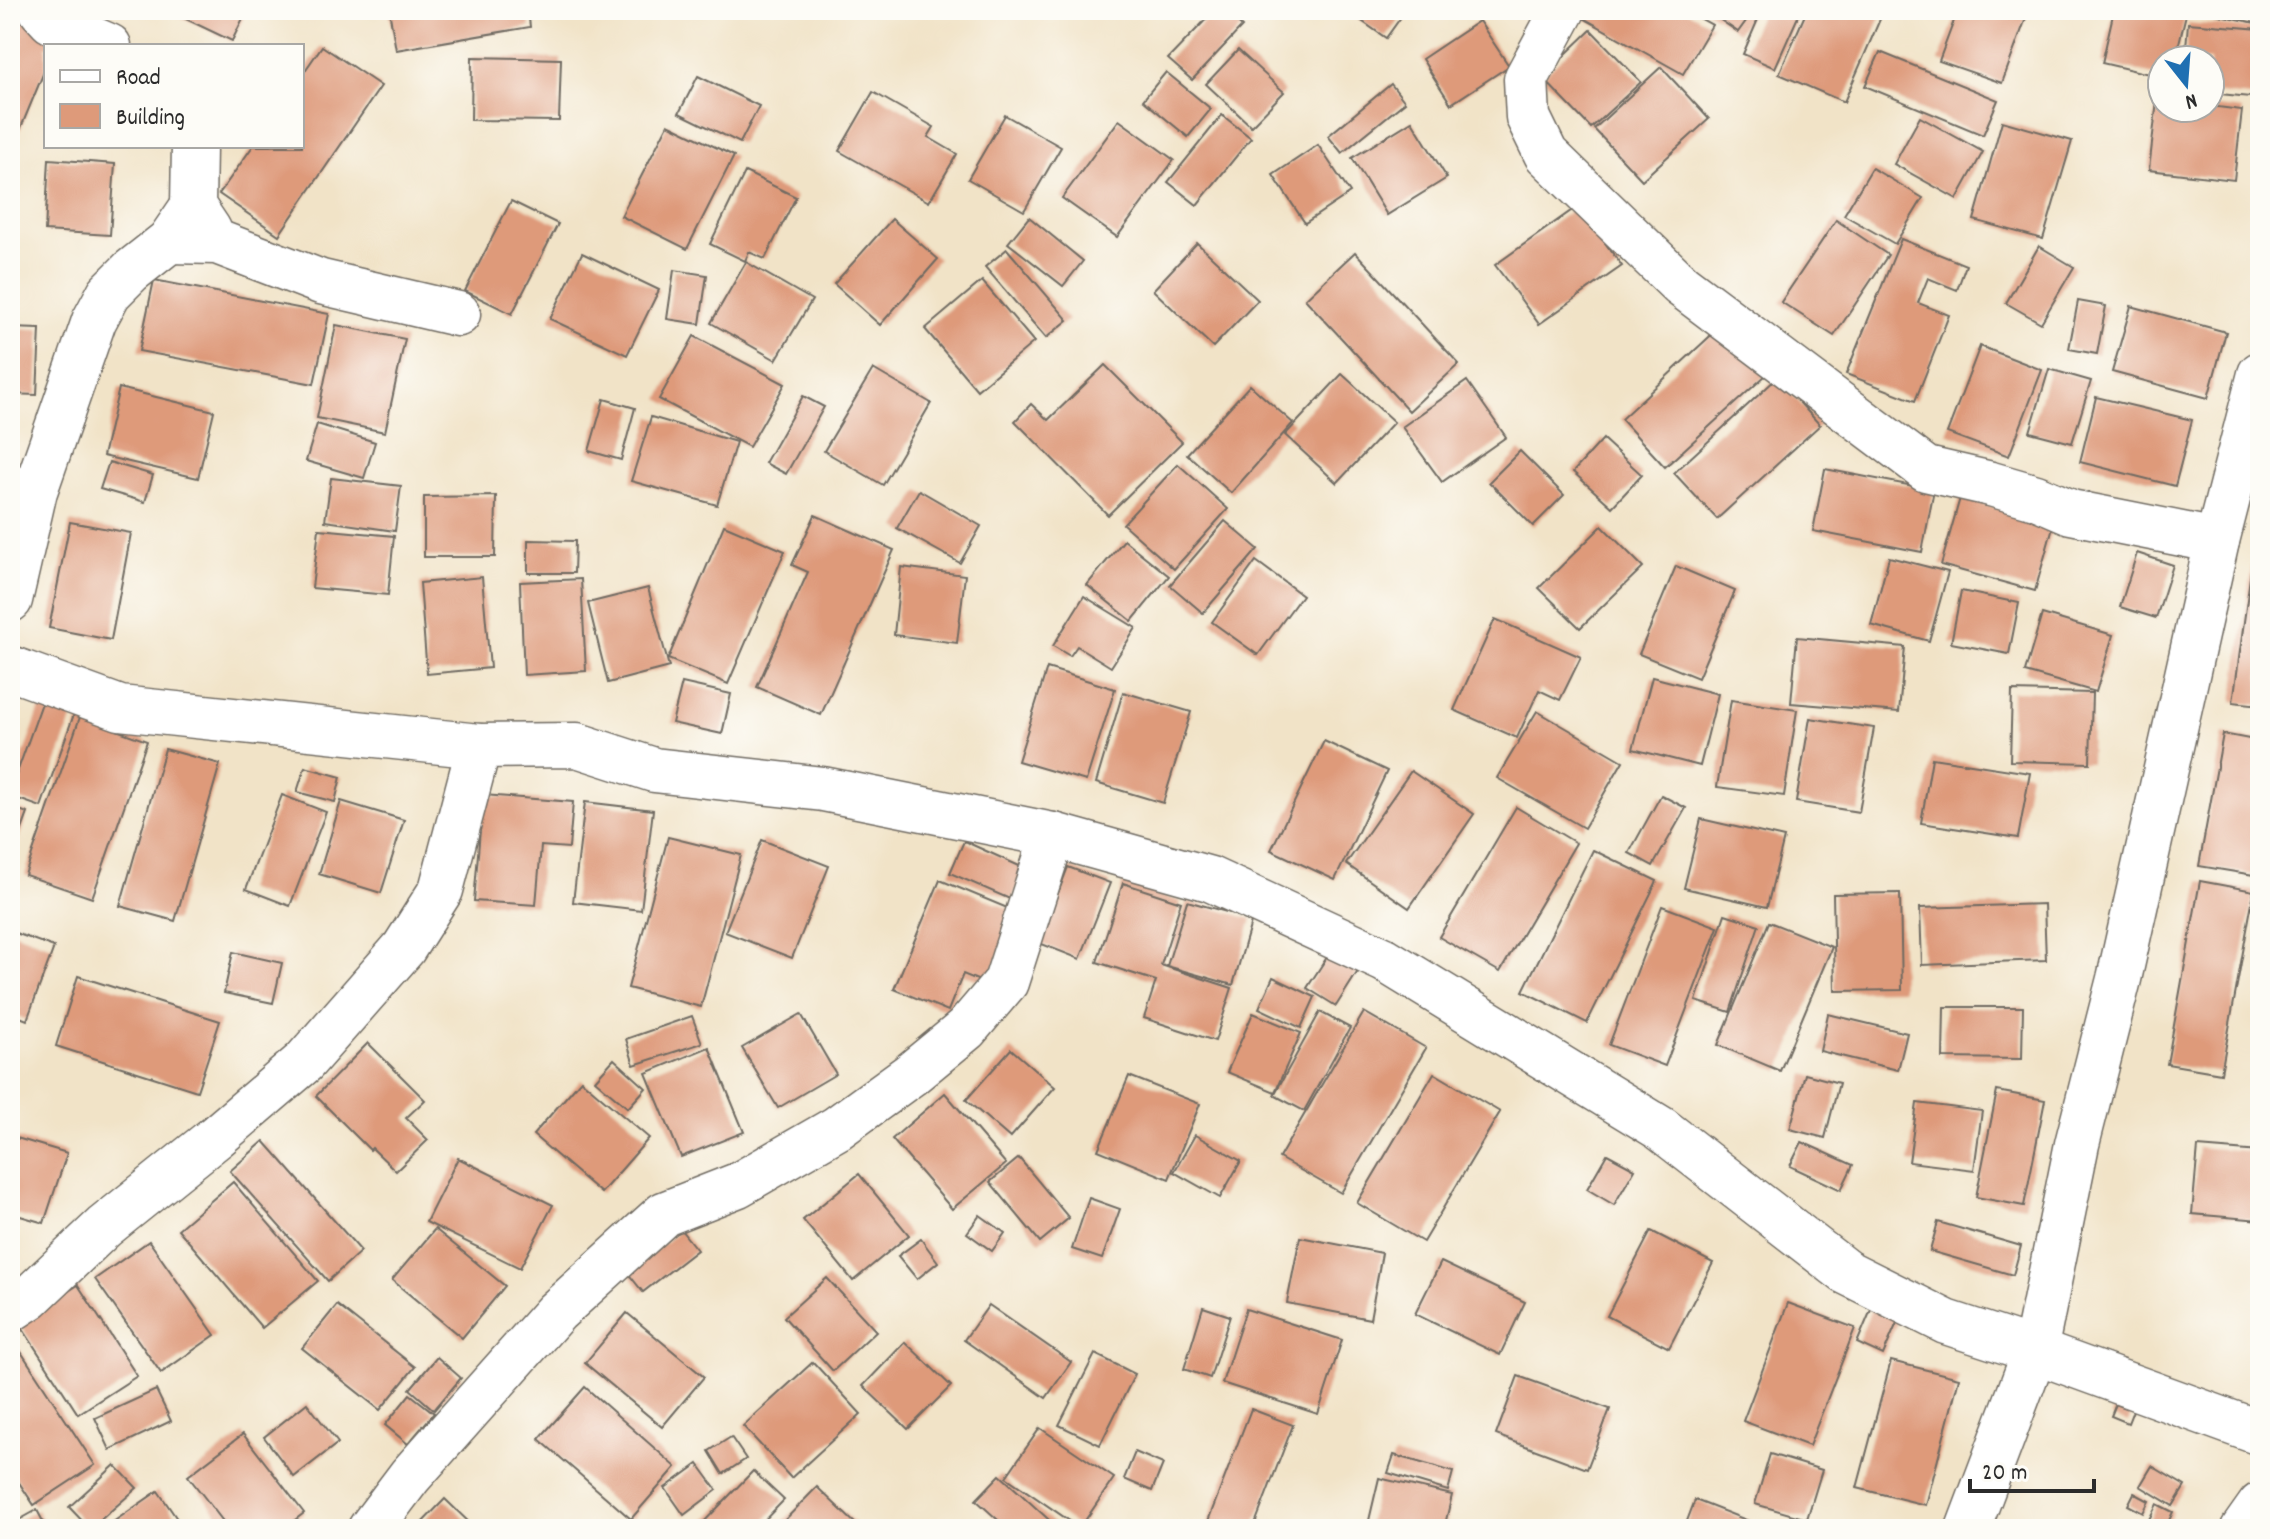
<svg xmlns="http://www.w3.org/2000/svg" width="2270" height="1539" font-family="Dekko,sans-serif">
  <rect width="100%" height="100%" fill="#fdfcf7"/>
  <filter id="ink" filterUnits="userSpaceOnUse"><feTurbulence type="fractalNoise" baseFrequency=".0125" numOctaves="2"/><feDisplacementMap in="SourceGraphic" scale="16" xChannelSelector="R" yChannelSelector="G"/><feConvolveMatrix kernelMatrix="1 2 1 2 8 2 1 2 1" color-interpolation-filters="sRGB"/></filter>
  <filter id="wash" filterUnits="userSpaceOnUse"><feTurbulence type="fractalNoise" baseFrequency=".006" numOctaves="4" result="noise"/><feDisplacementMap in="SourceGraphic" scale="32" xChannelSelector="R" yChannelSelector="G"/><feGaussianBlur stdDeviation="1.8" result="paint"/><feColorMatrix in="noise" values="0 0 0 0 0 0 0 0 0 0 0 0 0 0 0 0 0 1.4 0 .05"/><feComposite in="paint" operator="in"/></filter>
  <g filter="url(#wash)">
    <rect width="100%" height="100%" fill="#f1e3c7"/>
    <g id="blocks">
      <!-- building -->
      <g fill="#de9a7a">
        <polygon points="10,10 19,10 62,27 54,46 46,46 46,67 20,130 10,126"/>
        <polygon points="167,10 247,10 232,41"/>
        <polygon points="389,10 528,10 530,27 396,50"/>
        <polygon points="1215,10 1224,10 1242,27 1192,80 1168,59"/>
        <polygon points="1346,10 1406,10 1386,38"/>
        <polygon points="1583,10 1685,10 1712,25 1683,74 1580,16"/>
        <polygon points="1706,10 1754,10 1738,32"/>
        <polygon points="1762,10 1801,10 1775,68 1743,54"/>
        <polygon points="1807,10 1884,10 1844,102 1779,74"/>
        <polygon points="1958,10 2029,10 2002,83 1939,61"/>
        <polygon points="2114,10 2187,10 2175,60 2162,60 2162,77 2102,63"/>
        <polygon points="2216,10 2260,10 2260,24 2215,14"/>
        <polygon points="1479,21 1509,66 1451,104 1422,59"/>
        <polygon points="2188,23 2260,29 2260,98 2210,93 2210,60 2185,60"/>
        <polygon points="1591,30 1641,82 1591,128 1542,77"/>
        <polygon points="322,46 381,86 279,235 219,194 253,146 302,146 302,75"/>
        <polygon points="1238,50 1284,92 1251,126 1206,84"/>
        <polygon points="1880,52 1998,100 1983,135 1865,86"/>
        <polygon points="472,57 561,59 559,121 471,120"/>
        <polygon points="1661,67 1709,119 1642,180 1594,129"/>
        <polygon points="1166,72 1211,109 1188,137 1143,100"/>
        <polygon points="698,76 759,106 740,143 679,113"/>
        <polygon points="1391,84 1405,102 1342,153 1328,136"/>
        <polygon points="873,92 934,127 928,137 957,154 929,202 839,151"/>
        <polygon points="2157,100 2162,101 2162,108 2210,106 2242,110 2234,180 2149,170"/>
        <polygon points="1005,115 1061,147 1024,211 968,179"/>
        <polygon points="1222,115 1251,138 1197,205 1168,182"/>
        <polygon points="1920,117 1983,152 1957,199 1894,164"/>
        <polygon points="1119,120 1174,160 1117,237 1062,198"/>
        <polygon points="1412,121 1447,178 1387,215 1352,158"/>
        <polygon points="2002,121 2072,141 2043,239 1974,220"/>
        <polygon points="668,124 734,156 687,249 621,216"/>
        <polygon points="1318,145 1350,193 1305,223 1273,175"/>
        <polygon points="49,159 115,164 110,235 45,231"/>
        <polygon points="1872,168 1923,198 1895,244 1844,215"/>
        <polygon points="745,172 796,197 765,259 749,252 745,261 710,244"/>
        <polygon points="511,201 558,224 512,314 465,291"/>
        <polygon points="1578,206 1622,266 1539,324 1495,265"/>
        <polygon points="1029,217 1083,261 1063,286 1008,243"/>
        <polygon points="892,219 938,259 880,325 834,284"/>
        <polygon points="1836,220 1888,255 1834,336 1781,302"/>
        <polygon points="1901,239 1966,265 1957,290 1928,278 1918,303 1949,315 1915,401 1846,374"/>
        <polygon points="1197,243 1258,300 1213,347 1153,290"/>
        <polygon points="2039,246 2074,267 2041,323 2006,303"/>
        <polygon points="1007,249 1068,320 1046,338 985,267"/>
        <polygon points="1355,252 1459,364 1409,411 1305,299"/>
        <polygon points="582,253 659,290 627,355 550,319"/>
        <polygon points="746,262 812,300 776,360 711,323"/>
        <polygon points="674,270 707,275 700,324 667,319"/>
        <polygon points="154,280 329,314 314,384 139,351"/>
        <polygon points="982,281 1034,342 977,390 925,329"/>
        <polygon points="2078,301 2106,306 2097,354 2069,349"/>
        <polygon points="2131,306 2226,332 2208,398 2112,372"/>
        <polygon points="336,325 405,339 385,432 317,418"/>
        <polygon points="1721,326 1766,375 1665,467 1621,419"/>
        <polygon points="10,328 40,329 37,395 10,394"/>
        <polygon points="694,336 785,384 749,447 659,399"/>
        <polygon points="1980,346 2042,370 2009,456 1947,433"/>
        <polygon points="1105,365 1182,442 1108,515 1015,421 1031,404 1048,420"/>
        <polygon points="873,369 931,403 883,485 824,451"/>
        <polygon points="2049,369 2091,381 2072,443 2030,432"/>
        <polygon points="1342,374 1394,422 1337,483 1285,435"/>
        <polygon points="1777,378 1820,425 1717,519 1674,473"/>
        <polygon points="1467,381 1506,437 1442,482 1402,427"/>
        <polygon points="1250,385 1293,423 1231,493 1187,454"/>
        <polygon points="119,388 214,411 198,478 103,456"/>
        <polygon points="803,396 824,407 786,474 765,463"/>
        <polygon points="2096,397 2192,420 2175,486 2080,462"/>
        <polygon points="604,399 635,408 621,460 589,451"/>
        <polygon points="651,417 736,442 717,505 631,481"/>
        <polygon points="317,424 375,442 364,478 306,461"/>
        <polygon points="1603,439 1642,475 1612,507 1573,472"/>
        <polygon points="1520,451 1564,495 1533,526 1489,482"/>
        <polygon points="109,462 153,475 145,502 100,489"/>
        <polygon points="1178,464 1228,509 1174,569 1123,524"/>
        <polygon points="1825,469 1934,490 1922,552 1813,531"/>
        <polygon points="331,478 401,486 395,531 325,521"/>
        <polygon points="919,490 981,526 960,563 897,528"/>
        <polygon points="496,496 495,557 424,557 424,497"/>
        <polygon points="1960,498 2054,523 2035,591 1941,565"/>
        <polygon points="815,515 894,550 821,715 757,687 808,572 792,565"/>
        <polygon points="2258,519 2260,519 2260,705 2233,702"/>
        <polygon points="1225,521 1258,549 1203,613 1170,585"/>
        <polygon points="70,522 131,533 111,640 49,628"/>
        <polygon points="724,525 785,551 728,684 668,659"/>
        <polygon points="1602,526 1643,567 1580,628 1539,588"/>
        <polygon points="319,529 394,536 388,595 312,588"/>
        <polygon points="528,540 575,541 574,573 528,573"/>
        <polygon points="1124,540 1169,576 1132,621 1087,585"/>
        <polygon points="2137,553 2173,565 2156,618 2120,607"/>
        <polygon points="1889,557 1948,572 1929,641 1871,625"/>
        <polygon points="1256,561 1302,595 1258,655 1212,622"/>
        <polygon points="1676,566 1735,591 1698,678 1639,654"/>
        <polygon points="901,567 965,575 957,643 894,635"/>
        <polygon points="482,577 490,668 427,674 420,583"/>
        <polygon points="581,579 586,671 524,675 520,582"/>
        <polygon points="648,588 669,667 608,683 588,603"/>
        <polygon points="1961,591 2019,603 2009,654 1951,643"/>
        <polygon points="1084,596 1136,628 1111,667 1077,646 1070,656 1053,646"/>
        <polygon points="2042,614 2113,635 2096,692 2025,672"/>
        <polygon points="1495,619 1581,657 1560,700 1539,690 1517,738 1454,710"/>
        <polygon points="1797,637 1905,647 1899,712 1791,703"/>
        <polygon points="1047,668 1115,689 1086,781 1018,761"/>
        <polygon points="1652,677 1718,694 1700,766 1633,749"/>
        <polygon points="682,683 731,694 722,734 672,723"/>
        <polygon points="2012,691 2092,693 2090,763 2010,761"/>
        <polygon points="1123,692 1191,712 1163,803 1096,783"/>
        <polygon points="1731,700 1797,710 1784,796 1717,787"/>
        <polygon points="42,703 74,714 41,807 10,796 10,792"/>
        <polygon points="1537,711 1623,761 1584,828 1497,778"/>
        <polygon points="80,717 147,741 92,898 25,875"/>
        <polygon points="1810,718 1874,728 1859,812 1796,802"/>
        <polygon points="2223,734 2260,741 2260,876 2199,866"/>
        <polygon points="1324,741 1387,771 1335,880 1271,850"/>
        <polygon points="165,749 220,764 175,921 120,906"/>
        <polygon points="1932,758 2030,773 2018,838 1921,823"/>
        <polygon points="305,767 341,777 335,802 297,792"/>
        <polygon points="1411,771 1474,814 1409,908 1346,864"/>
        <polygon points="282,795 326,812 290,906 246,889"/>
        <polygon points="483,795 573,802 569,848 541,846 536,905 474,901"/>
        <polygon points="1661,795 1686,808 1653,866 1629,853"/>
        <polygon points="341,801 404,820 381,893 319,874"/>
        <polygon points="585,802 653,810 641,910 573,902"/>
        <polygon points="10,807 28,813 10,863"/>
        <polygon points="1516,807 1576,843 1500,972 1439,937"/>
        <polygon points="1701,819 1784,838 1767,907 1684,888"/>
        <polygon points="668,837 741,855 701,1007 628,988"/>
        <polygon points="762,840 829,866 792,958 725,932"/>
        <polygon points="964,841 1026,869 1012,900 950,873"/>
        <polygon points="1593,850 1657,881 1587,1023 1523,991"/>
        <polygon points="1068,867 1110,883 1080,959 1039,943"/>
        <polygon points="940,880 1017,912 987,984 963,974 948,1011 894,989"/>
        <polygon points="2200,881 2254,891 2221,1073 2167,1064"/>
        <polygon points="1123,883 1181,902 1161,965 1232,988 1215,1041 1144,1018 1156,981 1097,962"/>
        <polygon points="1900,893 1902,990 1835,991 1833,894"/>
        <polygon points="1187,901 1252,919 1233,985 1167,966"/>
        <polygon points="2044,904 2046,960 1922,965 1920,908"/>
        <polygon points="1662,906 1718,927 1665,1066 1609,1045"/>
        <polygon points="1725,914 1759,925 1730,1012 1696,1001"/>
        <polygon points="1769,922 1832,947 1780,1071 1718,1045"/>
        <polygon points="10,931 54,947 27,1020 10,1013"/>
        <polygon points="1331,951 1360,968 1336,1006 1307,988"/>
        <polygon points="233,952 282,963 273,1003 224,993"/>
        <polygon points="78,976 220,1021 197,1091 56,1046"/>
        <polygon points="1273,977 1315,997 1301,1028 1259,1008"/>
        <polygon points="1944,1007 2023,1007 2022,1059 1943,1058"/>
        <polygon points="1320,1012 1350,1028 1304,1111 1274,1095"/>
        <polygon points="1364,1012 1426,1048 1341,1193 1279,1158"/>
        <polygon points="1253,1013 1301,1033 1275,1092 1227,1072"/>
        <polygon points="801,1014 836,1074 778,1108 742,1048"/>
        <polygon points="1828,1014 1907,1033 1898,1070 1820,1051"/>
        <polygon points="692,1016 702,1043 634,1065 626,1039"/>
        <polygon points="368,1043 425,1100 406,1118 428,1140 396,1171 372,1148 370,1150 316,1096"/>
        <polygon points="709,1047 744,1132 681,1157 646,1073"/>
        <polygon points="1011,1049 1055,1087 1010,1138 966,1100"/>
        <polygon points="614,1059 646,1088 628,1108 595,1080"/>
        <polygon points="1434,1073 1500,1112 1423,1242 1357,1203"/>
        <polygon points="1805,1074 1839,1083 1825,1138 1790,1129"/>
        <polygon points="1129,1076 1200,1104 1169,1179 1098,1150"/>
        <polygon points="581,1080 649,1138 601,1193 533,1135"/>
        <polygon points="1997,1091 2045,1100 2024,1206 1976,1197"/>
        <polygon points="945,1093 1006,1164 952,1209 892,1139"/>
        <polygon points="1917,1103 1982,1111 1974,1170 1909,1162"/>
        <polygon points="1195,1135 1241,1161 1220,1198 1174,1172"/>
        <polygon points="10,1136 67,1153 44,1223 10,1213"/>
        <polygon points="264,1141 361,1251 328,1281 230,1171"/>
        <polygon points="1802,1142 1853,1165 1841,1190 1790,1166"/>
        <polygon points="2198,1147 2260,1152 2260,1220 2192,1214"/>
        <polygon points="1607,1154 1635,1169 1614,1205 1587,1189"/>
        <polygon points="458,1158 553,1205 520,1268 426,1222"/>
        <polygon points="1019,1158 1069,1218 1040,1242 990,1182"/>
        <polygon points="859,1174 909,1235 853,1281 803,1220"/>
        <polygon points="233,1182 318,1281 262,1328 178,1229"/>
        <polygon points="1089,1198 1120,1209 1102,1259 1072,1249"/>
        <polygon points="980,1215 1005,1233 992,1251 967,1233"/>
        <polygon points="1938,1222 2021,1246 2013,1275 1930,1251"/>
        <polygon points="435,1229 505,1286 462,1338 392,1280"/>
        <polygon points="681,1230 697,1250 643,1292 627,1272"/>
        <polygon points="1651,1231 1713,1263 1669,1348 1607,1316"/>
        <polygon points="1300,1237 1382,1253 1370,1319 1287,1303"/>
        <polygon points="921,1239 938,1262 917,1279 898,1256"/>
        <polygon points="149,1241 215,1335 161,1373 95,1279"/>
        <polygon points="1441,1262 1525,1302 1500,1355 1415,1314"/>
        <polygon points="827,1278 876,1331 833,1371 784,1317"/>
        <polygon points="78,1285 137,1376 78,1414 19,1323"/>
        <polygon points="1876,1298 1903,1309 1883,1355 1857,1343"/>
        <polygon points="1788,1303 1855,1328 1809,1446 1743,1421"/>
        <polygon points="337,1305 415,1367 380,1410 302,1348"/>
        <polygon points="989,1305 1071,1362 1046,1398 964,1340"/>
        <polygon points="1203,1307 1230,1316 1210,1378 1184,1369"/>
        <polygon points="1246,1309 1342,1340 1318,1414 1222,1383"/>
        <polygon points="627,1313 704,1377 662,1427 585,1363"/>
        <polygon points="10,1335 95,1465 34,1505 10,1469"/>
        <polygon points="905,1342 951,1386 908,1429 863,1386"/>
        <polygon points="1095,1354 1135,1374 1100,1445 1059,1425"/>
        <polygon points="437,1357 461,1378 434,1410 410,1389"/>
        <polygon points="1891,1361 1959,1378 1926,1505 1857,1488"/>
        <polygon points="813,1362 861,1414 791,1478 743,1426"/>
        <polygon points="1518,1376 1610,1409 1587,1469 1496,1435"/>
        <polygon points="585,1387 676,1467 631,1519 539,1439"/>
        <polygon points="2122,1389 2139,1395 2128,1423 2111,1416"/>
        <polygon points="156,1390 171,1421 110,1450 95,1418"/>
        <polygon points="410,1394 434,1413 408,1444 385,1425"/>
        <polygon points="307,1403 338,1443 294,1477 264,1437"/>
        <polygon points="1251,1409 1293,1425 1253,1529 1205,1529"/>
        <polygon points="1040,1428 1114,1478 1080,1528 1006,1477"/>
        <polygon points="243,1434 304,1513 283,1529 229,1529 188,1476"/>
        <polygon points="731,1437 746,1459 723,1474 709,1451"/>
        <polygon points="1135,1452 1163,1464 1152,1491 1124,1479"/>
        <polygon points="1770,1454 1822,1470 1807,1519 1755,1504"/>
        <polygon points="1394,1455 1453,1472 1448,1491 1388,1473"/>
        <polygon points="698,1464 717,1490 684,1515 665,1488"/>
        <polygon points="115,1465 137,1488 90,1529 69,1507"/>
        <polygon points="2152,1466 2185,1486 2173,1506 2140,1486"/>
        <polygon points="753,1471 784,1500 756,1529 701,1529 699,1527"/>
        <polygon points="1000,1475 1059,1529 1008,1529 976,1500"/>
        <polygon points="1379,1478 1452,1495 1444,1529 1367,1529"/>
        <polygon points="817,1487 861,1529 776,1529"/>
        <polygon points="158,1491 184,1529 103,1529"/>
        <polygon points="2134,1493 2149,1501 2143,1513 2128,1505"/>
        <polygon points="445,1499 476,1529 416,1529"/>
        <polygon points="1695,1500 1754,1523 1751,1529 1684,1529"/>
        <polygon points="2157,1504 2173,1512 2165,1529 2144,1529"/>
        <polygon points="37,1510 47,1529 10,1529 10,1525"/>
      </g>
    </g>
  </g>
  <g filter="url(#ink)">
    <use href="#blocks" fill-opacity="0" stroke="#706b62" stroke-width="2"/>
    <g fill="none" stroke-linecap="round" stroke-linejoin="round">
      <!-- street casing -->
      <g stroke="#706b62" stroke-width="47">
        <g id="street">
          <polyline points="41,10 51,21 109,46"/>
          <polyline points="1563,10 1526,79 1528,117 1546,154 1681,285 1926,469 1991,484 2036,497 2071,512 2217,541"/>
          <polyline points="194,146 193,206 209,230"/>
          <polyline points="169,241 217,242 321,282 458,314"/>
          <polyline points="10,600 35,491 94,321 109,293 131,271 169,241 193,206"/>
          <polyline points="10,668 120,708 479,746 577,745 654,770 823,789 1053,835 1210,879 1385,960 1660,1128 1846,1272 1946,1322 2035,1351 2260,1433"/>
          <polyline points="10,1310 30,1297 104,1227 216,1137 304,1062 404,948 441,890 479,746"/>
          <polyline points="370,1529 410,1476 556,1312 664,1214 738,1185 837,1128 910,1075 966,1029 1006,982 1053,835"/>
          <polyline points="1968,1529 2035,1351 2077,1144 2119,979 2217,541 2260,374"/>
          <polyline points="2243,1529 2260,1505"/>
        </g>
      </g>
      <!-- street -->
      <use href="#street" stroke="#fff" stroke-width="44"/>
    </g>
  </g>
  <!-- margin -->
  <rect width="2270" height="1539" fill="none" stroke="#fdfcf7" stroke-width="40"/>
  <!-- legend -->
  <rect x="44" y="44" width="260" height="104" fill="#fdfcf7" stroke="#a9a8a5" stroke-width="2"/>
  <rect x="60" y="70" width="40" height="12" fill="#ffffff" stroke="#a9a8a5" stroke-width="2"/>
  <text x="116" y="84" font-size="24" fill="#2b2b2b">Road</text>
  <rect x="60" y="104" width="40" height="24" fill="#de9a7a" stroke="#a9a8a5" stroke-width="2"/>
  <text x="116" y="124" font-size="24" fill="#2b2b2b">Building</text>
  <!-- north arrow -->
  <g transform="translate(2186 84) rotate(163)"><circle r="38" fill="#fdfcf7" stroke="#a9a8a5" stroke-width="2"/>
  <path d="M0-6L14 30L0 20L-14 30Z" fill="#1f6fb2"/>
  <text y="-12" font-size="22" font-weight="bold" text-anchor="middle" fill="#2b2b2b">N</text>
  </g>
  <!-- scale -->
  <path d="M1970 1479v12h124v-12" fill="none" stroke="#2b2b2b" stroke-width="4"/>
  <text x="1982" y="1479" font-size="24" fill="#2b2b2b" stroke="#fdfcf7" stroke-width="6" paint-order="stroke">20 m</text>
</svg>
